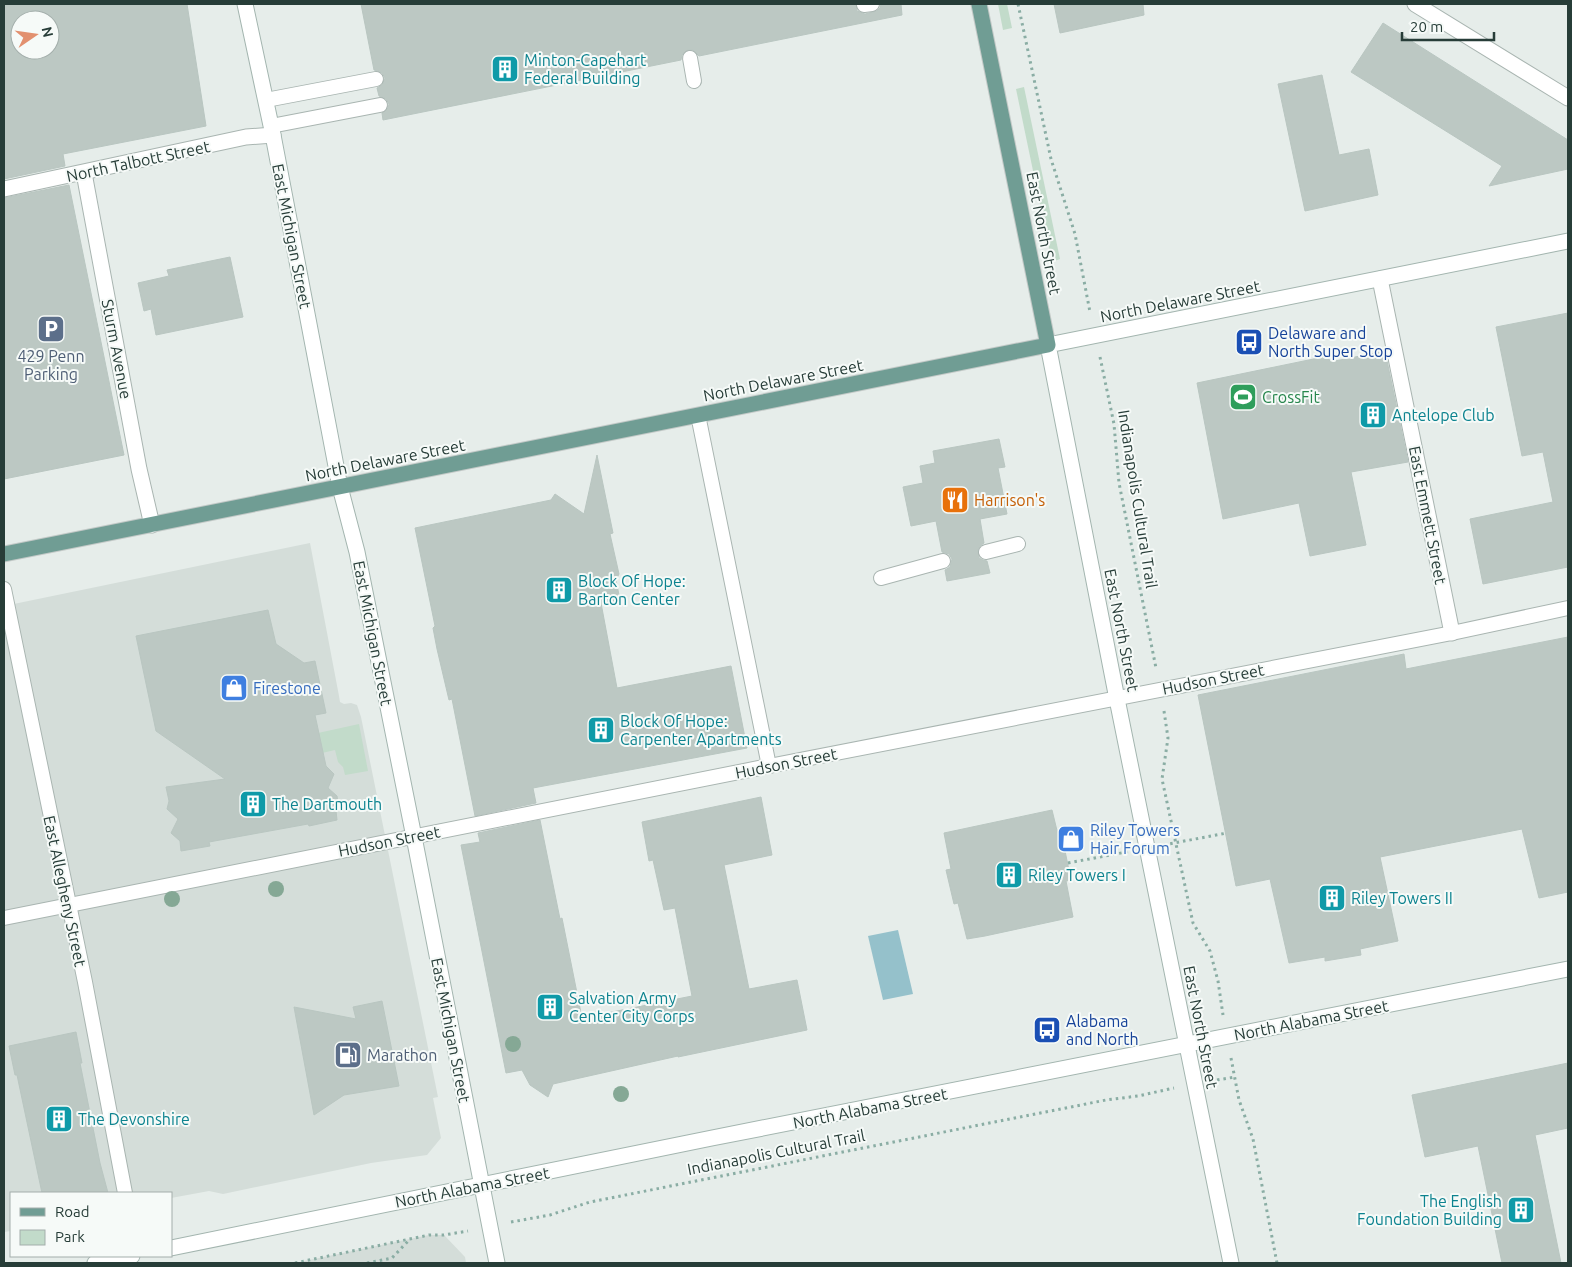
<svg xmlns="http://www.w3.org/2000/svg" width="1572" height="1267" font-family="Ubuntu,sans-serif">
  <rect width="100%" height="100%" fill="#e6edea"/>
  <!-- built -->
  <g fill="#d4ddd9">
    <polygon points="310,543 339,696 340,702 344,704 351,703 357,705 361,717 438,1097 433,1098 441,1138 427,1155 371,1163 223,1194 209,1191 171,1198 171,1193 11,1193 11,1231 4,1232 4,606"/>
    <polygon points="429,1235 444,1235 465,1257 466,1263 295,1263"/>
  </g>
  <!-- green -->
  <g fill="#c2dbca">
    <polygon points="998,4 1007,4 1012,28 1003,30"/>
    <polygon points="1024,87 1060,259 1052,262 1016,89"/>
    <polygon points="359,724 368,771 345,775 343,767 338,762 335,750 322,753 318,733"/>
  </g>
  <!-- water -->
  <polygon fill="#95c1cb" points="898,930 913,994 883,1000 868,936"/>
  <!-- building -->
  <g fill="#bcc8c3" stroke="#b9c6c1" fill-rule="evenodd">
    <path d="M4,4H187L206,126L63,154L65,166L4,179ZM20,20H50V50H20Z"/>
    <polygon points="361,4 856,4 857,11 865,14 877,11 880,8 881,4 901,4 902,15 699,56 693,50 688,50 682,55 681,60 383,120 382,113 388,108 389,104 386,99 379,96 377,88 382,85 385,78 382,73 378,71 374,70"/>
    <polygon points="1054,4 1143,4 1144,15 1060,33"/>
    <polygon points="1383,23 1568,140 1568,169 1489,186 1502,166 1351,72"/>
    <polygon points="1322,75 1339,155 1369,149 1378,195 1305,211 1278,84"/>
    <polygon points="69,185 124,455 4,479 4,198"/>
    <polygon points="230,257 243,317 156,335 151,309 144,311 138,283 169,276 167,270"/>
    <polygon points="1568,313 1568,567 1483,584 1470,519 1553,502 1543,452 1522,456 1496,327"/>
    <polygon points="1385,351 1408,462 1351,472 1366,545 1310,556 1299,503 1223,519 1197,383 1328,356 1330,362"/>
    <polygon points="999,439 1005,467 998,468 1007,514 980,519 984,543 980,546 978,550 979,558 983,560 987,561 990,573 947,581 945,570 950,567 952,559 949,554 942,552 936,521 911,526 903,487 923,483 920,466 935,463 933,451"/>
    <polygon points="597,455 613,533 610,534 619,574 616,580 620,600 601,603 617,688 731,666 747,748 533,788 536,803 475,816 452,699 449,700 437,649 433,628 435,626 415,528 551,500 555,494 584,514"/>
    <polygon points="268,610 276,644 304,663 315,661 326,713 315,715 326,766 334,774 328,788 337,796 338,803 336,811 337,820 309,826 308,824 209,842 210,846 181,851 180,841 171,833 178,819 167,809 169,801 166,787 225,779 156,731 136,636"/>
    <polygon points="1568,637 1568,892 1539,898 1522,829 1380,857 1398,941 1360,949 1361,955 1325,961 1325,957 1289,963 1270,879 1236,886 1198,695 1404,654 1406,669"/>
    <polygon points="761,797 772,855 724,865 749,989 797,980 807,1030 678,1057 678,1056 553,1084 548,1097 530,1085 522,1070 506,1073 461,845 480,842 478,833 540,820 560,919 562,918 582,1018 692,996 675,908 664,910 653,860 649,861 642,822"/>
    <polygon points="1052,810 1061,847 1064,846 1071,880 1066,881 1073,917 985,936 967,939 958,903 954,904 946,870 951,869 944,833"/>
    <polygon points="382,1001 399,1086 344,1095 314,1115 294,1007 356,1019 353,1007"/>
    <polygon points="76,1032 82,1063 80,1063 100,1163 108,1193 42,1193 17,1075 15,1075 9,1046"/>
    <polygon points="1568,1063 1568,1128 1535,1135 1561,1263 1502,1263 1478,1146 1425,1157 1412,1095"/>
  </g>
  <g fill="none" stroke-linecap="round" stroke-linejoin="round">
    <!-- service casing -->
    <g stroke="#a9b5b1" stroke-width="16">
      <g id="service">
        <polyline points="864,5 872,4"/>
        <polyline points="690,58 694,81"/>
        <polyline points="266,100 376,79"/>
        <polyline points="271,126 380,105"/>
        <polyline points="698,415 769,766"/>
        <polyline points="986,552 1018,544"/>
        <polyline points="881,578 943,561"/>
        <polyline points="4,589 85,982 125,1193"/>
        <polyline points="4,918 769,766 1452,633 1568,608"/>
      </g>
    </g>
    <!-- minor casing -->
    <g stroke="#a9b5b1" stroke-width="17">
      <g id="minor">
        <polyline points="84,173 139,469 152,525"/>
        <polyline points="4,189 246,137 273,135"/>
        <polyline points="1380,279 1452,633"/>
      </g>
    </g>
    <!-- tertiary casing -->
    <g stroke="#a9b5b1" stroke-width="17">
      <polyline id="tertiary" points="1415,4 1568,98"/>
    </g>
    <!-- secondary casing -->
    <g stroke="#a3b5af" stroke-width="17">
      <g id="secondary">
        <polyline points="245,4 273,135 340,487 357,552 414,837 497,1263"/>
        <polyline points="171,1248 712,1138 1568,969"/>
        <polyline points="95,1263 132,1256"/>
        <polyline points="1231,1263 1117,699 1048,345 1568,241"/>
      </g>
    </g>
    <!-- primary casing -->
    <g stroke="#c3c9c7" stroke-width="17">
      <polyline id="primary" points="4,554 1048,345 979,4"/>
    </g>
    <!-- path -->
    <g stroke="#8aada4" stroke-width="3" stroke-dasharray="2.5 4" stroke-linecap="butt">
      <polyline points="1018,4 1051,159 1075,234 1090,312"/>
      <polyline points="1100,357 1114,424 1119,483 1156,668"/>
      <polyline points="1164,711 1168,738 1162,779 1193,923 1210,951 1218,981 1223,1015"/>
      <polyline points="1231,1058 1239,1100 1253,1139 1277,1263"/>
      <polyline points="1217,1080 1235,1077"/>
      <polyline points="511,1222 550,1215 590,1202 1106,1100 1138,1096 1174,1088"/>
      <polyline points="295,1263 429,1235 444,1235 468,1231"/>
      <polyline points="367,1263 392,1258 410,1239"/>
    </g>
    <!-- service -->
    <use href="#service" stroke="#fff" stroke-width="14"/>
    <!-- minor -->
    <use href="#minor" stroke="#fff" stroke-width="15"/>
    <!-- tertiary -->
    <use href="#tertiary" stroke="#fff" stroke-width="15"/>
    <!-- secondary -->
    <use href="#secondary" stroke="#fff" stroke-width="15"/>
    <!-- primary -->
    <use href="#primary" stroke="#709d94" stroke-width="15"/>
    <!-- path-bridge -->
    <polyline stroke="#8aada4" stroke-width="3" stroke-dasharray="2.5 4" stroke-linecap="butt" points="1068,863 1227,833"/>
  </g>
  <!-- trees -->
  <g fill="#85a895">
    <circle cx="276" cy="889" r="8"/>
    <circle cx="172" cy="899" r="8"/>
    <circle cx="513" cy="1044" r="8"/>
    <circle cx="621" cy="1094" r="8"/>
  </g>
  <!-- icons -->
  <defs>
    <g id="building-square" transform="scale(1.4375)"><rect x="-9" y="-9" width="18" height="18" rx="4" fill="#0f9aa8" stroke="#f6faf8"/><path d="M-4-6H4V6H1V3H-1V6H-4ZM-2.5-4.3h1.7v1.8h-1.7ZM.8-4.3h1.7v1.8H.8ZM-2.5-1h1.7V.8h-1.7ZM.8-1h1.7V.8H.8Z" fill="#fff"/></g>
    <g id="parking-square" transform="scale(1.4375)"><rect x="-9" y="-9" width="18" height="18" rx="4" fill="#5c6f8a" stroke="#f6faf8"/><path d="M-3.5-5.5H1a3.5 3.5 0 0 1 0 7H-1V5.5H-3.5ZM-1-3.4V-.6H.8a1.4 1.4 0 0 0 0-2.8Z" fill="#fff"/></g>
    <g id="bus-square" transform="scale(1.4375)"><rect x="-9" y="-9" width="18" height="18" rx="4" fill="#1a4fb4" stroke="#f6faf8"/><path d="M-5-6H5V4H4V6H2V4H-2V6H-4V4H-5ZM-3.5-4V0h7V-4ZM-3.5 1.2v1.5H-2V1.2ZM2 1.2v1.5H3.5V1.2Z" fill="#fff"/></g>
    <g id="stadium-square" transform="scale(1.4375)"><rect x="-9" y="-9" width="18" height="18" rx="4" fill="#2e9e5b" stroke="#f6faf8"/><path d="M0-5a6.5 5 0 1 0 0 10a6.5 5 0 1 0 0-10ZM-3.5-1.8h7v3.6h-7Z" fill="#fff"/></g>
    <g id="restaurant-square" transform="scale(1.4375)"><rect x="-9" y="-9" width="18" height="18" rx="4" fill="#e8710a" stroke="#f6faf8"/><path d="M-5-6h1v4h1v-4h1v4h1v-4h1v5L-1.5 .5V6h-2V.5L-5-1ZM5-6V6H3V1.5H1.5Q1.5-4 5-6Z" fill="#fff"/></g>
    <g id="shop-square" transform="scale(1.4375)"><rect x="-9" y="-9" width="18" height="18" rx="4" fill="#3f7fe0" stroke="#f6faf8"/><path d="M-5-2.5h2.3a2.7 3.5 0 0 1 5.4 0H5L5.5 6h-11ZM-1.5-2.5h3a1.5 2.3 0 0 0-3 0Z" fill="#fff"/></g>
    <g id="fuel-square" transform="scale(1.4375)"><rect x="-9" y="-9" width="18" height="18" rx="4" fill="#5c6f8a" stroke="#f6faf8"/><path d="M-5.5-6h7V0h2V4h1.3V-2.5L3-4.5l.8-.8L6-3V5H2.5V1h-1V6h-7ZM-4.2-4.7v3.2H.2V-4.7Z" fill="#fff"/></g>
  </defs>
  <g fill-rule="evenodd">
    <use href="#building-square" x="505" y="69"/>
    <use href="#parking-square" x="51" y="329"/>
    <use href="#bus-square" x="1249" y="342"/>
    <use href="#stadium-square" x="1243" y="397"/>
    <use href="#building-square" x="1373" y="415"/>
    <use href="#restaurant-square" x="955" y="500"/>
    <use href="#building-square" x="559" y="590"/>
    <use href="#shop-square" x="234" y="688"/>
    <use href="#building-square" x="601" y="730"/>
    <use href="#building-square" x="253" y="804"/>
    <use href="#shop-square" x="1071" y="839"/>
    <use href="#building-square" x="1009" y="875"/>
    <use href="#building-square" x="1332" y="898"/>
    <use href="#building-square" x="550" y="1007"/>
    <use href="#bus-square" x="1047" y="1030"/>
    <use href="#fuel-square" x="348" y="1055"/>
    <use href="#building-square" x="59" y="1119"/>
    <use href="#building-square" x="1521" y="1210"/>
  </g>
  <g text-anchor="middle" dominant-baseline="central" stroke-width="4" stroke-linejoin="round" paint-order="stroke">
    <!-- culture labels -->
    <g font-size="16" fill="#0d838f" stroke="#f6faf8" text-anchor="start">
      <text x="524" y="60">Minton-Capehart<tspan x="524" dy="18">Federal Building</tspan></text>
      <text x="1392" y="415">Antelope Club</text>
      <text x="578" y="581">Block Of Hope:<tspan x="578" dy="18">Barton Center</tspan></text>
      <text x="620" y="721">Block Of Hope:<tspan x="620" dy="18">Carpenter Apartments</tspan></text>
      <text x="272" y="804">The Dartmouth</text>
      <text x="1028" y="875">Riley Towers I</text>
      <text x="1351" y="898">Riley Towers II</text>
      <text x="569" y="998">Salvation Army<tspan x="569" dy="18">Center City Corps</tspan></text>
      <text x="78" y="1119">The Devonshire</text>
      <text x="1502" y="1201" text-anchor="end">The English<tspan x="1502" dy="18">Foundation Building</tspan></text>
    </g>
    <!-- street labels -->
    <g font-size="16" fill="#273d38" stroke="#f6faf8">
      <text transform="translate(138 161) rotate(-12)">North Talbott Street</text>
      <text transform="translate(1044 233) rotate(79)">East North Street</text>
      <text transform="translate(292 236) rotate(79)">East Michigan Street</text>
      <text transform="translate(1180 301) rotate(-11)">North Delaware Street</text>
      <text transform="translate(117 349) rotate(79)">Sturm Avenue</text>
      <text transform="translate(783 380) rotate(-11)">North Delaware Street</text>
      <text transform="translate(385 460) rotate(-11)">North Delaware Street</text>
      <text transform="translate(1138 499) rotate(81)">Indianapolis Cultural Trail</text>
      <text transform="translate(1428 515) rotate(79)">East Emmett Street</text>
      <text transform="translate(1122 630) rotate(79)">East North Street</text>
      <text transform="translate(373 633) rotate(79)">East Michigan Street</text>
      <text transform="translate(1213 679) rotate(-11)">Hudson Street</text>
      <text transform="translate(786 763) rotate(-11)">Hudson Street</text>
      <text transform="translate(389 841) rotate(-11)">Hudson Street</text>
      <text transform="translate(65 891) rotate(78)">East Allegheny Street</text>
      <text transform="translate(1311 1020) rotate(-11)">North Alabama Street</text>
      <text transform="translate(1201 1027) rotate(79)">East North Street</text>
      <text transform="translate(451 1030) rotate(79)">East Michigan Street</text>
      <text transform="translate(870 1108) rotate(-11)">North Alabama Street</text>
      <text transform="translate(776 1152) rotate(-11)">Indianapolis Cultural Trail</text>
      <text transform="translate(472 1187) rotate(-11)">North Alabama Street</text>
    </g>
    <!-- transit labels -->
    <g font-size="16" fill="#164399" stroke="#f6faf8" text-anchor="start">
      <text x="1268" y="333">Delaware and<tspan x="1268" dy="18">North Super Stop</tspan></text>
      <text x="1066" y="1021">Alabama<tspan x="1066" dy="18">and North</tspan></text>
    </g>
    <!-- service labels -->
    <g font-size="16" fill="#4e5e75" stroke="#f6faf8">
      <text x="51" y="356">429 Penn<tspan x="51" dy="18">Parking</tspan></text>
      <text x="367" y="1055" text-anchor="start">Marathon</text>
    </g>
    <!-- leisure labels -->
    <g font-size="16" fill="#27864d" stroke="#f6faf8" text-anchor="start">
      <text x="1262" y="397">CrossFit</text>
    </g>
    <!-- food labels -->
    <g font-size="16" fill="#c56008" stroke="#f6faf8" text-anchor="start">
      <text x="974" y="500">Harrison's</text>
    </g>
    <!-- shop labels -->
    <g font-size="16" fill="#366cbe" stroke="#f6faf8" text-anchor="start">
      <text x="253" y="688">Firestone</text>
      <text x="1090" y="830">Riley Towers<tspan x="1090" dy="18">Hair Forum</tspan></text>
    </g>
  </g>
  <!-- border -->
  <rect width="1572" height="1267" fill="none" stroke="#273d38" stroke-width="10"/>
  <!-- legend -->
  <rect x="10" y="1192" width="162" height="65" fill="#f6faf8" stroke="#a3aeab"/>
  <rect x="20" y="1208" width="25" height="8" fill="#709d94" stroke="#a3aeab"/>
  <text x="55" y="1217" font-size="15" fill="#273d38">Road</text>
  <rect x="20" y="1230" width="25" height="15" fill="#c2dbca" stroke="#a3aeab"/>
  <text x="55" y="1242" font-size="15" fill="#273d38">Park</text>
  <!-- north arrow -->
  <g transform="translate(35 35) rotate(77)"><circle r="24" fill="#f6faf8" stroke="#a3aeab"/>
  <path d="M0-4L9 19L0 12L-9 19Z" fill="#e2906f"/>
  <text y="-8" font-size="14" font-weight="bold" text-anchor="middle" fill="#273d38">N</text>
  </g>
  <!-- scale -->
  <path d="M1402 32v8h92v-8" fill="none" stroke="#273d38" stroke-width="2.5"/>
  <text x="1410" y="32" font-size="15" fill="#273d38" stroke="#f6faf8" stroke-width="4" paint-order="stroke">20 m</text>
</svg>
